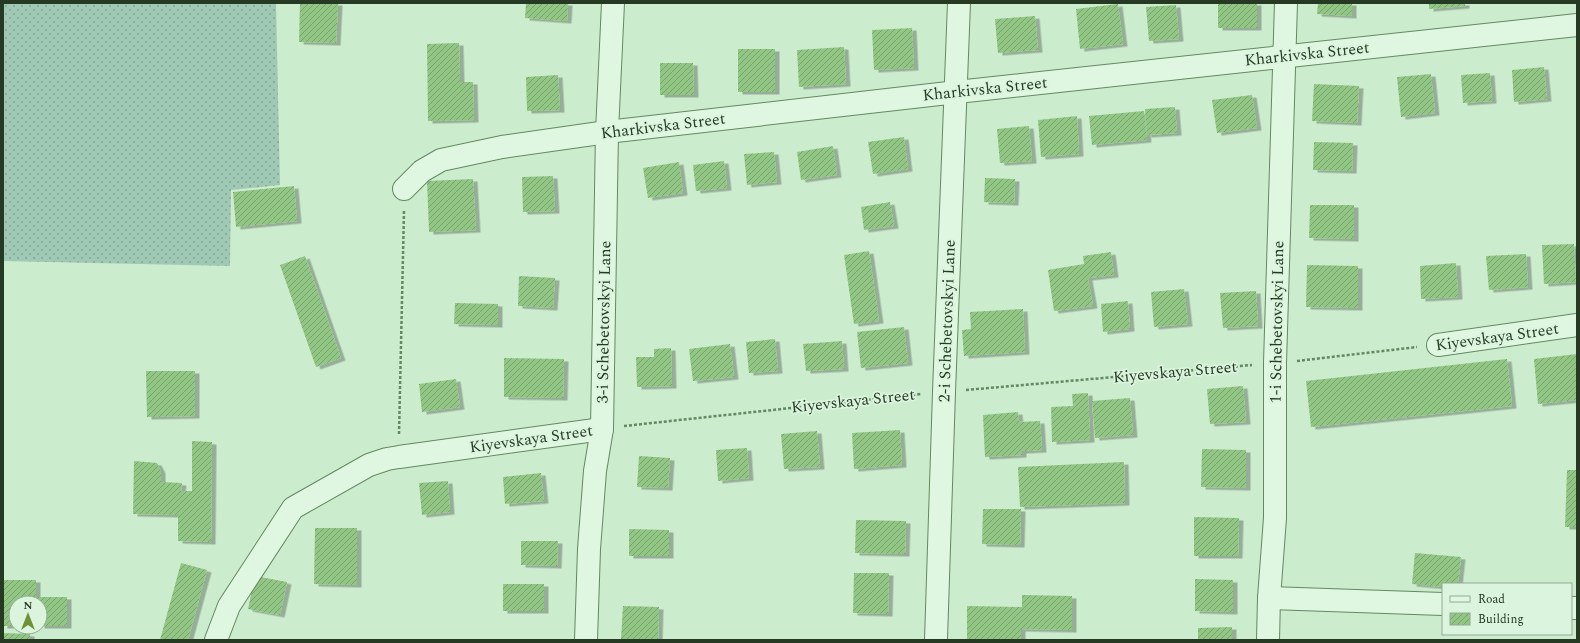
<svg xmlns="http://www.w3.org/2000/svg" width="1580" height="643" font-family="Spectral,serif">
  <defs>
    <pattern id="grass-dots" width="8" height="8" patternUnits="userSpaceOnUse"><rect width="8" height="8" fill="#a0c9b5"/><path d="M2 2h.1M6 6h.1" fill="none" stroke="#82a493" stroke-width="1.8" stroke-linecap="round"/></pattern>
    <pattern id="building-hatch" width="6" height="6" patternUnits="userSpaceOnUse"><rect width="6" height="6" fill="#92c685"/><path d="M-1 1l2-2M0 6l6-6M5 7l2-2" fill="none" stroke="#77a26c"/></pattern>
    <filter id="shadow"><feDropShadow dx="4.5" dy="2.5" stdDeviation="0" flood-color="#0004"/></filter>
  </defs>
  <rect width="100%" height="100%" fill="#ccecce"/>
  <!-- grass -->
  <polygon fill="url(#grass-dots)" points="3,3 276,3 280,185 231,190 230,266 3,261"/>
  <!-- building -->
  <g fill="url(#building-hatch)" filter="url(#shadow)">
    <polygon points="300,3 338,3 336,43 299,42"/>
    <polygon points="526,3 568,3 567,21 525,18"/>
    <rect x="1218" y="3" width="39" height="25"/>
    <polygon points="1318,3 1352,3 1352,16 1317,14"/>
    <polygon points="1429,3 1465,3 1465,6 1429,9"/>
    <polygon points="1118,4 1123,44 1080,49 1076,9"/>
    <polygon points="1176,5 1179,39 1149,41 1146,7"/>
    <polygon points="1035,16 1038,50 998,53 995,19"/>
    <polygon points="912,28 914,68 874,70 872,30"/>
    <polygon points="459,43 460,82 473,82 474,120 428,121 427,44"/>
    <polygon points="844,47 846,84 799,87 797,50"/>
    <rect x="738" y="49" width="37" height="43"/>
    <polygon points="660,63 693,63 694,95 660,95"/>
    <polygon points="1544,67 1547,99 1514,102 1512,70"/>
    <polygon points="1490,73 1492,101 1463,103 1461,75"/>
    <polygon points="1431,74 1435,113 1401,117 1397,77"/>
    <polygon points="558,75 560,110 527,111 526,77"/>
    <polygon points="1314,84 1359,86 1357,123 1312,121"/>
    <polygon points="1252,95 1257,128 1217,133 1212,100"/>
    <polygon points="1175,107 1177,133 1147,135 1145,109"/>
    <polygon points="1144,111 1147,140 1092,145 1089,116"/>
    <polygon points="1077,116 1079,154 1041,157 1038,120"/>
    <polygon points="1029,126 1032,161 1000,163 997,129"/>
    <polygon points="904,137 908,169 873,174 868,142"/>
    <polygon points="1314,142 1353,143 1352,171 1313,170"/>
    <polygon points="833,146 837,175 801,180 797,152"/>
    <polygon points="774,152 777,182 747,185 744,154"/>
    <polygon points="724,161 727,188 696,191 693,165"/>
    <polygon points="679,162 683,193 648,198 643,168"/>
    <polygon points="553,176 555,211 523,212 522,177"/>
    <polygon points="985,178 1015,179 1014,203 984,202"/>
    <polygon points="473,179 476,230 429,232 427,181"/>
    <polygon points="294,186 297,221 236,227 233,192"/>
    <polygon points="890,202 894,226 864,230 861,207"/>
    <polygon points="1310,205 1354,205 1354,239 1309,238"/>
    <polygon points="1574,244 1576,282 1544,284 1542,245"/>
    <polygon points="869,251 879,321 854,324 844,255"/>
    <polygon points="1111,252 1114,275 1088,278 1093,306 1054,311 1048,270 1084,264 1083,256"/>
    <polygon points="1526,254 1528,287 1489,290 1486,256"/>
    <polygon points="305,256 341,358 316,367 280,265"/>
    <polygon points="1456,263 1458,297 1421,299 1420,266"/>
    <polygon points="1307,265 1358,266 1358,308 1306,307"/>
    <polygon points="519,276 555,278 553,308 518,306"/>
    <polygon points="1184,289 1188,324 1154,327 1151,292"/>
    <polygon points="1256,291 1258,326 1223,328 1220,293"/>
    <polygon points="1128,301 1130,329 1103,332 1101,304"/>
    <polygon points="455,303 498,304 498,325 454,324"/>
    <polygon points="1023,309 1025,352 964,356 962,330 971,329 970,312"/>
    <polygon points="904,327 908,363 861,368 857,332"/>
    <polygon points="775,339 778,371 749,373 746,342"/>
    <polygon points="842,341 844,369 806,371 803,344"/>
    <polygon points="730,344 734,377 693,381 689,349"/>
    <polygon points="671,348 672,386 637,387 636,357 654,357 654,349"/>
    <polygon points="1577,354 1577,400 1538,404 1534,359"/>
    <polygon points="504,358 564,359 563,398 504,397"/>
    <polygon points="1507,359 1512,406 1311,427 1306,381"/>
    <polygon points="146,371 195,371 195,416 147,417"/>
    <polygon points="456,379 460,407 422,412 419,384"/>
    <polygon points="1243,386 1246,422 1210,424 1207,389"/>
    <polygon points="1088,393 1090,440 1052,442 1051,407 1073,406 1072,394"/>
    <polygon points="1130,398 1133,435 1095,438 1092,401"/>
    <polygon points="1018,412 1019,422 1040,421 1042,450 1022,451 1022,455 985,457 983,415"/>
    <polygon points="900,430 902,465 854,469 852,433"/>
    <polygon points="817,431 820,467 784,469 781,434"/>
    <polygon points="192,441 212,442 211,542 178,541 178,515 133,514 134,461 157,463 161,471 161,482 182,483 181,491 192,491"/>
    <polygon points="747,448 749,478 718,481 716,450"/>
    <polygon points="1202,449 1246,450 1246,488 1201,487"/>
    <polygon points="639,456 670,458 668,488 637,487"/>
    <polygon points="1124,462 1125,503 1020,507 1018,467"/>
    <polygon points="1567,470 1577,470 1577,527 1565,527"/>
    <polygon points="541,473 544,501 505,504 503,477"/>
    <polygon points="448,481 450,512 422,515 419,483"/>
    <polygon points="983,509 1021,509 1020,545 982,544"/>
    <polygon points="1194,517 1239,518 1238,556 1194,556"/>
    <polygon points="856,520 906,521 905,554 855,553"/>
    <polygon points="315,528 357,528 357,585 314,584"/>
    <polygon points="629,529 669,530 669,556 629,556"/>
    <polygon points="521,541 558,541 557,566 521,565"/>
    <polygon points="1415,553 1461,557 1458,584 1443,584 1443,587 1412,584"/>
    <polygon points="181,563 207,570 188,640 160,640"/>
    <polygon points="854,573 889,573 888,614 853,613"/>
    <polygon points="255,576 287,582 280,615 248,609"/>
    <polygon points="1195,579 1233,580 1233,612 1195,611"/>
    <polygon points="3,580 36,580 36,597 67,597 67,626 40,626 40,603 16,603 16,626 3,626"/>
    <rect x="503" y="584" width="41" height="27"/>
    <polygon points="1022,595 1072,596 1072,630 1021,629 1021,640 967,640 967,606 1022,607"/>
    <polygon points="623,606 659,607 658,640 621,639"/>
    <polygon points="1232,627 1232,640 1198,640 1198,628"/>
    <polygon points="3,633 30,634 30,640 3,640"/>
  </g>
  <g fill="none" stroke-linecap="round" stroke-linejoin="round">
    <!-- minor casing -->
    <g stroke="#648861" stroke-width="24">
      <g id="minor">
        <polyline points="404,189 422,171 441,160 502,147 607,132 957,92 1577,25"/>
        <polyline points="1438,345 1577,325"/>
        <polyline points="1269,598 1443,604"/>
        <polyline points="1571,608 1577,608"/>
        <polyline points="216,640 229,606 293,508 369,465 387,459 399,457 602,429"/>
        <polyline points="586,640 589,549 595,471 602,429 607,132 613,3"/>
        <polyline points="936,640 944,392 959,3"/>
        <polyline points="1268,640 1269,598 1275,518 1275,363 1286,3"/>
      </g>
    </g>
    <!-- path -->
    <g stroke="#648861" stroke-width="2.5" stroke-dasharray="3 2" stroke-linecap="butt">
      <polyline points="1297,361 1417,347"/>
      <polyline points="966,390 1252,365"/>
      <polyline points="624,426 921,394"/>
      <polyline points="399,434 404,211"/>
    </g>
    <!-- minor -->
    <use href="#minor" stroke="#dff7e1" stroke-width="22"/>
  </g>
  <g text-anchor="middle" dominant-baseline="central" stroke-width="3.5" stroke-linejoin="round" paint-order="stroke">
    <!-- street labels -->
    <g font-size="16" fill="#263a23" stroke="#dbf4dd">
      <text transform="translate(1307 54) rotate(-6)">Kharkivska Street</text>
      <text transform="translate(985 89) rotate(-6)">Kharkivska Street</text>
      <text transform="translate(663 126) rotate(-7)">Kharkivska Street</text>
      <text transform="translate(947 321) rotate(-88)">2-i Schebetovskyi Lane</text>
      <text transform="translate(604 322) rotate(-89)">3-i Schebetovskyi Lane</text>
      <text transform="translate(1277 322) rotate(-89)">1-i Schebetovskyi Lane</text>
      <text transform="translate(1497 337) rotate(-8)">Kiyevskaya Street</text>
      <text transform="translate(1175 372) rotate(-5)">Kiyevskaya Street</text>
      <text transform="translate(853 401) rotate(-6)">Kiyevskaya Street</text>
      <text transform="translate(531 439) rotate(-8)">Kiyevskaya Street</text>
    </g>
  </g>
  <!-- border -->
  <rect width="1580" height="643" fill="none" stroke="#263a23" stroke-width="8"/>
  <!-- legend -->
  <rect x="1442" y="583" width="130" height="52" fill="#dbf4dd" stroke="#93aa93"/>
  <rect x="1450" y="596" width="20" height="6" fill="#dff7e1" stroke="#93aa93"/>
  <text x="1478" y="603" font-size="12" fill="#263a23">Road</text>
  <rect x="1450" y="613" width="20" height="12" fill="url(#building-hatch)" stroke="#93aa93"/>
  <text x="1478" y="623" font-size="12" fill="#263a23">Building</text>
  <!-- north arrow -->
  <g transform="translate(28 615)"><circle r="19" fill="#dbf4dd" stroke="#93aa93"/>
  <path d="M0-3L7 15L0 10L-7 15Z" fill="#6f9236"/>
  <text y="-6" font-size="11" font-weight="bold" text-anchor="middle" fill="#263a23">N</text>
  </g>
</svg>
